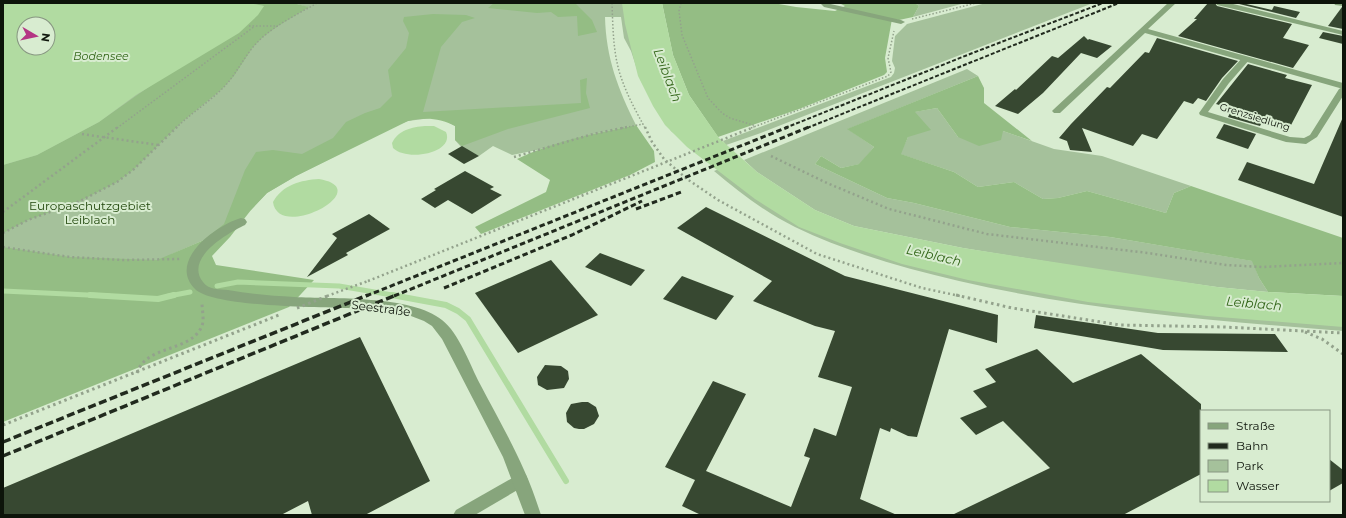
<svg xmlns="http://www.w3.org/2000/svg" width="1346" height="518" font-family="Montserrat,sans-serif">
  <rect width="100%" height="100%" fill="#d8ecd0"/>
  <!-- green -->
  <g fill="#a5c19b">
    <path d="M206,3H285L307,7L293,3H645L654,45L728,160L853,234L1343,307V331C1214,321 1085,310 959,281C903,268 847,252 795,227C766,213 739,192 714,171L719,169L671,131L641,81L631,51L624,38L621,17H605C606,58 618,89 636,125L593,134L537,150L512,155L493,146L479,156L462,148L455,140V126L444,120L431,118L408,121L397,125L296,176L267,193L251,210L204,240L172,254L3,410V158Z"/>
    <polygon points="915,3 965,3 913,17 919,6"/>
    <polygon points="986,3 1093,3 758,134 726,145 723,141 891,77 894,73 895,68 892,61 895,36 907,24"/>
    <polygon points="967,69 978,76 848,129 874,147 860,164 841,168 821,156 815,164 887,198 914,203 1010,227 1110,237 1253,261 1259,278 1268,292 1217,287 1123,274 963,248 854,226 815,210 757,172 744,160"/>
    <polygon points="937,108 958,137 1003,131 1054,149 1102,156 1191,186 1174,193 1166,213 1087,191 1058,198 1043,199 1014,182 978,187 954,172 900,154 908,137 914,112"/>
  </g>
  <!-- forest -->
  <g fill="#94bd84">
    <polygon points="249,3 293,3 309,7 278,26 263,37 253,47 234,76 222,89 183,121 133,170 117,182 80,201 28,220 3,233 3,165 37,155 99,122 264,6"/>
    <polygon points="494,3 575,3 592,20 597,32 578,36 577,16 558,17 551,12 537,13 488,8"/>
    <polygon points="662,3 773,3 796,7 835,11 845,6 839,3 915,3 919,6 913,17 899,20 892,19 885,58 887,72 884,75 799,109 718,137 689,95 673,55"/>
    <path d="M433,14L466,15L475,18L462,22L441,47L423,112L581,103L580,80L587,78L586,93L590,108L508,129L462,146L455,140V126C440,118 425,117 408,121L296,176L267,193L251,210L230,237L212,256L216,265L314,280L289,307L3,422V247L70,257L157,260L204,240L224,224L245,170L256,152L273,150L302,154L333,138L346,122L365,113L380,108L392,96L388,70L406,48L409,33L403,21L404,17Z"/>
    <polygon points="978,76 984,88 984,103 1032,141 1003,131 1001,140 979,146 958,137 937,108 915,112 931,130 908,137 901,154 954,172 978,187 1014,182 1043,199 1058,198 1087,191 1166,213 1174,193 1191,186 1343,238 1343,296 1268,292 1259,278 1252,261 1110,237 1010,227 914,203 887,198 815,164 821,156 841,168 859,164 874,147 847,129"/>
    <path d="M636,125L654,151L655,162L630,175L481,234L475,227L546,192L550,180L517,159C554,141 596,133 636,125Z"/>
  </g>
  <!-- water -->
  <g fill="#b1dba1" fill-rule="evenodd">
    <path d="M3,3H249L264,6L258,15L239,33L136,95L99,122L37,155L3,165ZM24,24H48V48H24Z"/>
    <polygon points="622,3 662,3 673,55 689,95 719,138 757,172 815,210 854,226 963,248 1217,287 1268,292 1343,296 1343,327 1207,316 1088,302 968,280 902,264 840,243 799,227 755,199 687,147 665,125 653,106 638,76 625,24"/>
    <path d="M425,126H434L446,132C455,153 407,162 393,148L392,143C398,130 412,127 425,126Z"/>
    <path d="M319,179C378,189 278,242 273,202C282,185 301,180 319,179Z"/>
  </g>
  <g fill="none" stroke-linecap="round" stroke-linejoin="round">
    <!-- stream-far1 -->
    <g stroke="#b1dba1" stroke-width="5">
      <polyline points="217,286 238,282 339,286 398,296"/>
      <polyline points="3,291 109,296"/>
      <polyline points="169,296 190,292"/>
    </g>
    <!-- stream -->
    <g stroke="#b1dba1" stroke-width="6">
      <polyline points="90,295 158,299 174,295"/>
      <polyline points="392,295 446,305 458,311 468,319 566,481"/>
    </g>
  </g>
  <!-- building -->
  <g fill="#374831">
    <polygon points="1208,3 1215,3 1217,6 1292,24 1283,38 1309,45 1293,68 1178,36 1197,19 1194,19"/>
    <polygon points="1235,3 1242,3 1272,10 1274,6 1300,12 1296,18"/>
    <polygon points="1342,7 1343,7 1343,29 1328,26"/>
    <polygon points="1323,32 1343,36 1343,44 1319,38"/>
    <polygon points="1084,36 1088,40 1089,39 1112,46 1097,58 1081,53 1043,93 1018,114 995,106 1015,89 1016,90 1052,56 1058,58"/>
    <polygon points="1157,38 1238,61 1222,78 1206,101 1198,98 1193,104 1184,101 1157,139 1142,134 1133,146 1082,128 1092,152 1070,150 1067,141 1059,138 1071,124 1107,87 1110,88 1145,52 1149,53"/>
    <polygon points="1248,64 1287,75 1285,78 1312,85 1290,127 1264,119 1260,126 1228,117 1232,109 1216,104"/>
    <polygon points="1343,117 1343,217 1238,180 1247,162 1314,184"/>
    <polygon points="1224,124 1256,134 1248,149 1216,138"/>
    <polygon points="462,146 479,156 464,164 448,154"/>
    <polygon points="465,171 494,187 490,189 502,195 472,214 448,200 435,208 421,199 436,190 434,189"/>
    <polygon points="706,207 845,276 998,315 997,343 949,329 917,437 908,436 891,428 890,432 880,428 860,499 897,515 701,515 682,506 695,480 665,467 713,381 746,394 706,471 791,507 810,458 804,456 814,428 836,436 852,387 818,377 835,331 815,326 753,301 772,281 677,228"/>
    <polygon points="369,214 390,229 346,253 348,255 307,277 337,238 332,234"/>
    <polygon points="600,253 645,270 631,286 585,267"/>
    <polygon points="551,260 598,315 518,353 475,293"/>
    <polygon points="682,276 734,296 716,320 663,299"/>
    <polygon points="1036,315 1158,333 1275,334 1288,352 1163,350 1034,328"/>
    <polygon points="360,337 430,481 365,515 312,515 308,501 281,515 3,515 3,488"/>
    <polygon points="1037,349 1073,383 1141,354 1201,404 1201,474 1123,515 952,515 1050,468 1003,421 976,435 960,418 987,407 973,391 996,382 985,369"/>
    <polygon points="545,365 561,366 568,371 569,379 564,388 547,390 538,385 537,377"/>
    <polygon points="582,402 588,402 596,407 599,416 594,424 584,429 579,429 574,428 567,422 566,413 571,404"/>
    <polygon points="1329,459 1343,470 1343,483 1329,491"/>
  </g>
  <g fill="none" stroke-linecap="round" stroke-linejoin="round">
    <!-- path-far2 -->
    <g stroke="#93a28c" stroke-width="1.5" stroke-dasharray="1.5 2" stroke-linecap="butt">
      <path d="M612,3C613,29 613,56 622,80C628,97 637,113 645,128"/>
      <polyline points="681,3 679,11 682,35 708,98 722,113 730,118 756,126"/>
      <polyline points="912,19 976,3"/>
      <polyline points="249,26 278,26"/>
      <polyline points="117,128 255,26"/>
      <path d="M176,128C190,114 208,103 223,88C235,76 242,60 254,46C270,27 295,16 317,3"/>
      <polyline points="622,128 643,124"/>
      <polyline points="751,128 888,76 891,72 888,58 894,31"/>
    </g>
    <!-- path-far1 -->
    <g stroke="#93a28c" stroke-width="2.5" stroke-dasharray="2 3" stroke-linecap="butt">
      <polyline points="645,127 652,142 664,159 687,179 718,200 817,254 922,288 960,296"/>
      <polyline points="82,134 158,145"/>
      <polyline points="771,156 827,183 889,209 987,234 1148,253 1226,265 1262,267 1343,263"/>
      <polyline points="514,157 593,134 627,127"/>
      <polyline points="3,212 118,127"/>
      <polyline points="3,233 28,220 80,201 117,182 133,170 177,127"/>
      <polyline points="3,247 70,257 123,260 180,259"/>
      <polyline points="368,281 754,127"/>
    </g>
    <!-- path -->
    <g stroke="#93a28c" stroke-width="3" stroke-dasharray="2.5 3.5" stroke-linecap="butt">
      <polyline points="956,295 1012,308 1120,325 1224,327 1343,333"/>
      <polyline points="1305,332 1322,339 1343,354"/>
      <path d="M137,373C146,345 189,352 201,328C205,321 202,311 202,303"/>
      <polyline points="3,425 279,315"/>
    </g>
    <!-- service -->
    <g fill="#87a57c" fill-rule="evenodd">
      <polygon points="820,3 826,3 901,20 905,22 901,24 824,7"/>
      <polygon points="1243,57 1246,57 1250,59 1229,83 1208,112 1290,137 1304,138 1310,135 1339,89 1343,87 1343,96 1317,137 1306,144 1286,142 1200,115 1199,113 1223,79"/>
      <polygon points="521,473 526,475 528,480 526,485 475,515 453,515 456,510"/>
    </g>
    <!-- minor -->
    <g fill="#87a57c" fill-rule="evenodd">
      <polygon points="1168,3 1176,3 1148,29 1343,83 1343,89 1145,33 1060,113 1054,113 1052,111 1054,109"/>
      <polygon points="1216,3 1229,3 1343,31 1343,35 1217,5"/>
      <polygon points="1334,3 1343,3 1343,6 1335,5"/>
      <path d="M241,218L245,219L247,222L245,225C228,233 184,258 203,282C208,290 220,289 228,290C250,294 272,296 294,297C332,299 412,295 442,320C459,333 470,365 480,384C495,413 511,440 524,470C531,485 536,500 541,515H525L503,457L442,339L432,326L424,321L411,316L393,312C378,311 363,309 348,308C320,307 212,307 195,289C167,261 216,225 241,218Z"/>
    </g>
    <!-- rail-far2 -->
    <g stroke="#212a1e" stroke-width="2" stroke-dasharray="4 2" stroke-linecap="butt">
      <polyline points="785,128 970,54 1103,3"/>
      <polyline points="807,128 1119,3"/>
    </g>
    <!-- rail-far1 -->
    <g stroke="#212a1e" stroke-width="3" stroke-dasharray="5.5 3" stroke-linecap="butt">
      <polyline points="636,209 681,192"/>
      <polyline points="444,288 572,235 642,201"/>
      <polyline points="366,296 788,127"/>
      <polyline points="394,296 809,127"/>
    </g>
    <!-- rail -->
    <g stroke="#212a1e" stroke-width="3.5" stroke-dasharray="8 3.5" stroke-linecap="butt">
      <polyline points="3,442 368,295"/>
      <polyline points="3,456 396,295"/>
    </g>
    <!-- path-bridge-far1 -->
    <polyline stroke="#93a28c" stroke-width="2.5" stroke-dasharray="2 3" stroke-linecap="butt" points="327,296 368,281"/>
    <!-- path-bridge -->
    <polyline stroke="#93a28c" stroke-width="3" stroke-dasharray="2.5 3.5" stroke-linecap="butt" points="297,308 330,295"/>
  </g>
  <g text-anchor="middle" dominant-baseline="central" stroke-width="4" stroke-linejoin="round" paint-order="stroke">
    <!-- far-street labels -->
    <g font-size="10" fill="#0d140a" stroke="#d8ecd0">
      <text transform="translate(1255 117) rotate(17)">Grenzsiedlung</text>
    </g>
    <!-- far-water labels -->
    <g font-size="11" font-style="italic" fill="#326518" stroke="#d8ecd0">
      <text x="101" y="56">Bodensee</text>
    </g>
    <!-- park labels -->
    <g font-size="12" fill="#21470c" stroke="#d8ecd0">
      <text x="90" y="205">Europaschutzgebiet<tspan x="90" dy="14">Leiblach</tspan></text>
    </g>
    <!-- street labels -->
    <g font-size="12" fill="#0d140a" stroke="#d8ecd0">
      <text transform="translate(381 308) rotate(7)">Seestraße</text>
    </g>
    <!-- water labels -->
    <g font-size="13" font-style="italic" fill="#326518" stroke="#d8ecd0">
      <text transform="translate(668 75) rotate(69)">Leiblach</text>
      <text transform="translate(934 255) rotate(13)">Leiblach</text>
      <text transform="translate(1254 303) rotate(5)">Leiblach</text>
    </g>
  </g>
  <!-- border -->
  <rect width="1346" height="518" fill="none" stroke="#0d140a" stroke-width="8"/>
  <!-- legend -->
  <rect x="1200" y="410" width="130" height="92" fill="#d8ecd0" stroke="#879681"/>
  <rect x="1208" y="423" width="20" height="6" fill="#87a57c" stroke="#879681"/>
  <text x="1236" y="430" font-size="12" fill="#0d140a">Straße</text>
  <rect x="1208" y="443" width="20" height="6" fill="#212a1e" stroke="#879681"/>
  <text x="1236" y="450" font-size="12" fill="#0d140a">Bahn</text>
  <rect x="1208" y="460" width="20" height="12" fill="#a5c19b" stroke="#879681"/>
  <text x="1236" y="470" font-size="12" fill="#0d140a">Park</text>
  <rect x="1208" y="480" width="20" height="12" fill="#b1dba1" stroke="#879681"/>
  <text x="1236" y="490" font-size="12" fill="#0d140a">Wasser</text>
  <!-- north arrow -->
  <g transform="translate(36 36) rotate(99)"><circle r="19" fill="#d8ecd0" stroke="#879681"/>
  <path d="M0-3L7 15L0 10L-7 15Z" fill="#b43583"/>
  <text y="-6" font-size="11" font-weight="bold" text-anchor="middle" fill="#0d140a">N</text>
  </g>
</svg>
